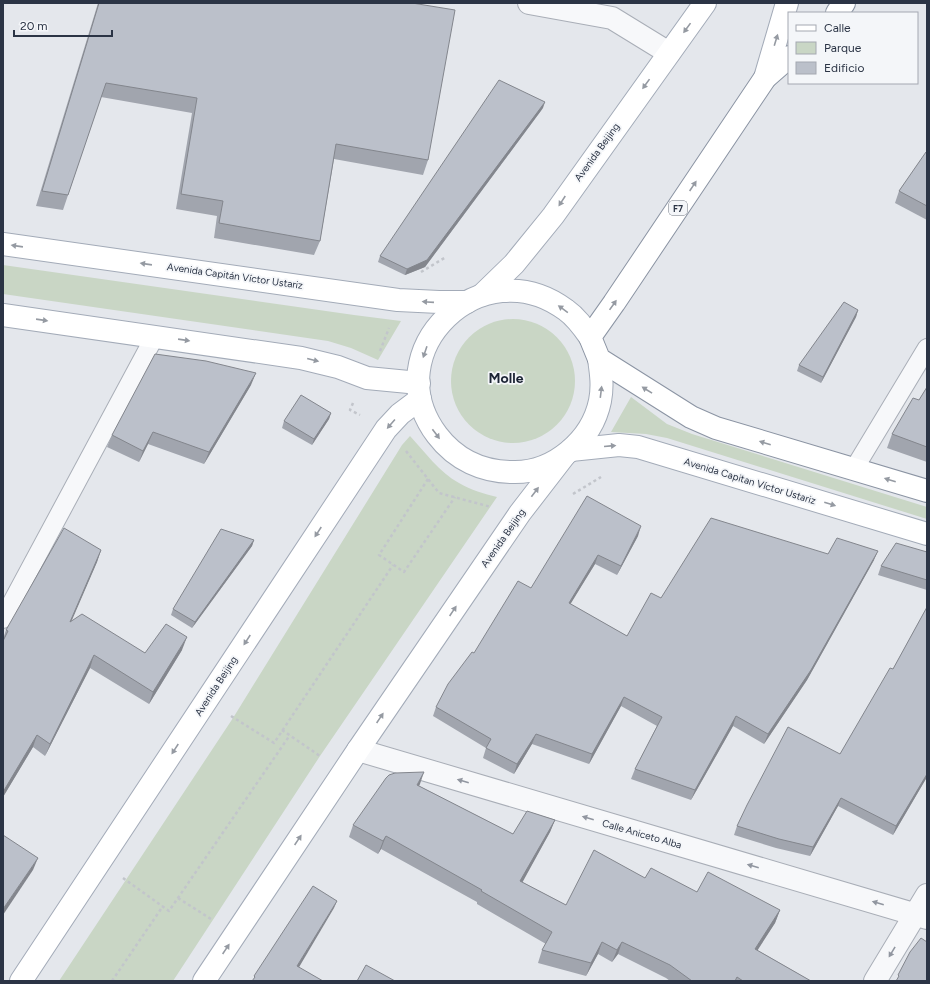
<svg xmlns="http://www.w3.org/2000/svg" width="930" height="984" font-family="Figtree,sans-serif">
  <rect width="100%" height="100%" fill="#e4e7ec"/>
  <!-- green -->
  <g fill="#c9d6c5">
    <polygon points="3,265 354,315 401,321 378,360 351,348 328,341 3,294"/>
    <circle cx="513" cy="381" r="62"/>
    <polygon points="631,397 667,424 692,434 927,507 927,519 667,438 646,434 611,432"/>
    <path d="M410,436C424,451 440,473 459,483C471,490 484,494 497,497L320,756L173,981H59L233,718L402,445Z"/>
  </g>
  <g fill="none" stroke-linecap="round" stroke-linejoin="round">
    <!-- service casing -->
    <g stroke="#a9aeb7" stroke-width="20">
      <g id="service">
        <polyline points="854,469 927,348"/>
        <polyline points="3,619 155,336"/>
      </g>
    </g>
    <!-- minor casing -->
    <g stroke="#a9aeb7" stroke-width="24">
      <g id="minor">
        <polyline points="529,3 612,18 669,53"/>
        <polyline points="358,750 927,918"/>
        <polyline points="875,981 927,895"/>
      </g>
    </g>
    <!-- primary casing -->
    <g stroke="#a3abb8" stroke-width="24">
      <g id="primary">
        <polyline points="765,78 787,3"/>
        <polyline points="3,244 398,300 439,302 467,302"/>
        <polyline points="482,295 514,264 553,216 705,3"/>
        <polyline points="3,315 301,358 338,367 367,378 419,383"/>
        <path d="M590,337C583,327 576,317 566,310C482,247 374,351 437,435C456,460 483,472 513,472C554,473 592,440 600,401C603,386 601,373 599,359"/>
        <polyline points="571,450 619,445 638,447 927,534"/>
        <polyline points="21,981 386,429 400,414 420,399"/>
        <polyline points="204,981 358,750 520,513 564,456"/>
      </g>
    </g>
    <!-- trunk casing -->
    <g stroke="#8b94a3" stroke-width="24">
      <g id="trunk">
        <polyline points="837,13 844,3"/>
        <polyline points="789,57 765,78 614,303 590,337 599,359 691,417 716,428 927,491"/>
      </g>
    </g>
    <!-- path -->
    <g stroke="#c2c5cb" stroke-width="2.5" stroke-dasharray="3 3" stroke-linecap="butt">
      <polyline points="421,272 446,257"/>
      <polyline points="380,351 389,328"/>
      <polyline points="353,403 350,410 360,415"/>
      <polyline points="406,451 439,493 491,507"/>
      <polyline points="428,479 379,555 404,572 455,497"/>
      <polyline points="573,494 601,477"/>
      <polyline points="231,716 274,743 393,565"/>
      <polyline points="282,730 320,756"/>
      <polyline points="123,878 169,911 290,735"/>
      <polyline points="178,898 211,919"/>
      <polyline points="112,981 163,906"/>
    </g>
    <!-- service -->
    <use href="#service" stroke="#f7f8fa" stroke-width="18"/>
    <!-- minor -->
    <use href="#minor" stroke="#f7f8fa" stroke-width="22"/>
    <!-- primary -->
    <use href="#primary" stroke="#fff" stroke-width="22"/>
    <!-- trunk -->
    <use href="#trunk" stroke="#fff" stroke-width="22"/>
  </g>
  <!-- wall -->
  <g fill="#a1a5ae">
    <polygon points="98,3 412,3 428,160 423,175 334,159 320,241 314,255 214,238 217,216 176,209 192,113 101,97 63,210 36,206"/>
    <polygon points="543,108 425,267 405,275 378,262 380,256"/>
    <polygon points="927,152 927,220 895,203 899,191"/>
    <polygon points="858,310 856,317 821,383 797,371 799,365"/>
    <polygon points="251,385 204,464 148,444 139,462 107,447 112,435"/>
    <polygon points="927,387 927,462 887,448 892,434 919,400"/>
    <polygon points="331,413 329,419 312,445 282,428 284,421"/>
    <polygon points="638,536 617,575 595,564 570,604 627,636 661,598 828,554 874,560 807,680 764,744 733,726 691,800 631,779 635,769 657,726 621,706 589,764 532,744 514,774 483,758 486,748 433,716 436,707 531,588"/>
    <polygon points="254,540 252,546 192,628 171,615 173,609"/>
    <polygon points="101,550 97,562 71,621 145,653 182,650 149,704 90,668 45,756 33,747 3,797 3,639 6,630"/>
    <polygon points="927,552 927,590 878,575 881,566"/>
    <polygon points="927,607 927,777 893,835 838,806 810,856 776,848 734,835 737,826 840,754 893,669"/>
    <polygon points="420,784 419,786 513,834 555,820 550,832 522,882 566,905 645,878 697,892 780,910 775,923 757,950 811,981 670,981 666,978 618,954 612,962 598,954 586,976 538,963 542,950 546,944 477,904 477,902 381,849 378,854 349,837 353,825"/>
  </g>
  <!-- shaded-wall -->
  <g fill="#83868d">
    <polygon points="545,102 543,108 425,267 405,275 407,269"/>
    <polygon points="858,310 856,317 821,383 823,377"/>
    <polygon points="256,373 251,385 204,464 209,452"/>
    <polygon points="331,413 329,419 312,445 314,439"/>
    <polygon points="153,432 148,444 139,462 143,451"/>
    <polygon points="641,526 638,536 617,575 621,566"/>
    <polygon points="254,540 252,546 192,628 195,622"/>
    <polygon points="101,550 97,562 66,634 70,622"/>
    <polygon points="878,551 874,560 807,680 764,744 768,734"/>
    <polygon points="598,555 595,564 565,613 569,603"/>
    <polygon points="187,637 182,650 149,704 153,692"/>
    <polygon points="94,655 90,668 45,756 50,744"/>
    <polygon points="624,697 621,706 589,764 592,754"/>
    <polygon points="736,716 733,726 691,800 695,790"/>
    <polygon points="536,734 532,744 514,774 517,764"/>
    <polygon points="37,735 33,747 3,797 3,792"/>
    <polygon points="424,772 420,784 412,797 417,785"/>
    <polygon points="927,774 927,777 893,835 896,826"/>
    <polygon points="841,798 838,806 810,856 813,847"/>
    <polygon points="555,820 550,832 516,894 520,881"/>
    <polygon points="386,836 381,849 378,854 383,841"/>
    <polygon points="38,858 33,870 3,915 3,909"/>
    <polygon points="337,901 334,908 295,974 297,966"/>
    <polygon points="780,910 775,923 750,962 755,949"/>
    <polygon points="602,942 598,954 586,976 591,963"/>
    <polygon points="622,942 618,954 612,962 617,950"/>
  </g>
  <!-- building -->
  <g fill="#bbc0ca" stroke="#83868d">
    <polygon points="99,3 412,3 455,10 428,160 336,144 320,241 219,223 223,201 181,194 197,98 106,83 68,195 42,191"/>
    <polygon points="499,80 545,102 427,260 407,269 380,256"/>
    <polygon points="926,152 927,152 927,206 899,191"/>
    <polygon points="844,302 858,310 823,377 799,365"/>
    <polygon points="155,354 206,361 256,373 209,452 153,432 143,451 112,435"/>
    <polygon points="927,387 927,447 892,434 913,398 919,400"/>
    <polygon points="301,395 331,413 314,439 284,421"/>
    <polygon points="587,496 641,526 621,566 598,555 569,603 627,636 651,593 661,598 711,518 828,554 837,538 878,551 811,670 768,734 736,716 695,790 635,769 662,717 624,697 592,754 536,734 517,764 486,748 491,739 436,707 448,684 472,652 474,653 518,581 531,588"/>
    <polygon points="64,528 101,550 70,622 82,614 145,653 166,624 187,637 153,692 94,655 50,744 37,735 3,792 3,641 8,631 6,630"/>
    <polygon points="221,529 254,540 195,622 173,609"/>
    <polygon points="896,543 927,552 927,580 881,566"/>
    <polygon points="927,607 927,774 896,826 841,798 813,847 779,839 737,826 747,805 788,727 840,754 890,668 893,669"/>
    <polygon points="424,772 417,785 513,834 527,811 555,820 520,881 566,905 594,850 645,878 651,868 697,892 708,872 780,910 755,949 811,981 743,981 737,977 735,981 692,981 670,965 622,942 617,950 602,942 591,963 542,950 552,932 481,891 482,890 386,836 383,841 353,825 386,778 389,775 395,773"/>
    <polygon points="3,835 38,858 3,909"/>
    <polygon points="313,886 337,901 297,966 323,981 252,981 255,977 254,976"/>
    <polygon points="921,938 927,942 927,981 896,981 899,976 898,975 910,952"/>
    <polygon points="366,965 395,981 357,981"/>
  </g>
  <!-- one-way arrows -->
  <defs><path id="oneway-solid" d="M-6-.8H1V-3.2L6.5 0L1 3.2V.8H-6Z"/></defs>
  <g fill="#959aa2">
    <use href="#oneway-solid" transform="translate(687 28) rotate(126)"/>
    <use href="#oneway-solid" transform="translate(776 40) rotate(-73)"/>
    <use href="#oneway-solid" transform="translate(646 84) rotate(126)"/>
    <use href="#oneway-solid" transform="translate(693 186) rotate(-56)"/>
    <use href="#oneway-solid" transform="translate(562 201) rotate(123)"/>
    <use href="#oneway-solid" transform="translate(17 246) rotate(-172)"/>
    <use href="#oneway-solid" transform="translate(146 264) rotate(-172)"/>
    <use href="#oneway-solid" transform="translate(428 302) rotate(-176)"/>
    <use href="#oneway-solid" transform="translate(613 305) rotate(-55)"/>
    <use href="#oneway-solid" transform="translate(563 309) rotate(-144)"/>
    <use href="#oneway-solid" transform="translate(42 320) rotate(8)"/>
    <use href="#oneway-solid" transform="translate(184 340) rotate(8)"/>
    <use href="#oneway-solid" transform="translate(425 352) rotate(109)"/>
    <use href="#oneway-solid" transform="translate(313 360) rotate(14)"/>
    <use href="#oneway-solid" transform="translate(647 390) rotate(-148)"/>
    <use href="#oneway-solid" transform="translate(601 392) rotate(-83)"/>
    <use href="#oneway-solid" transform="translate(391 424) rotate(131)"/>
    <use href="#oneway-solid" transform="translate(436 434) rotate(53)"/>
    <use href="#oneway-solid" transform="translate(765 443) rotate(-163)"/>
    <use href="#oneway-solid" transform="translate(610 446) rotate(-5)"/>
    <use href="#oneway-solid" transform="translate(890 480) rotate(-163)"/>
    <use href="#oneway-solid" transform="translate(535 492) rotate(-53)"/>
    <use href="#oneway-solid" transform="translate(830 504) rotate(17)"/>
    <use href="#oneway-solid" transform="translate(318 532) rotate(123)"/>
    <use href="#oneway-solid" transform="translate(453 611) rotate(-56)"/>
    <use href="#oneway-solid" transform="translate(247 640) rotate(123)"/>
    <use href="#oneway-solid" transform="translate(380 718) rotate(-56)"/>
    <use href="#oneway-solid" transform="translate(175 749) rotate(123)"/>
    <use href="#oneway-solid" transform="translate(298 840) rotate(-56)"/>
    <use href="#oneway-solid" transform="translate(226 949) rotate(-56)"/>
  </g>
  <g fill="#9196a0">
    <use href="#oneway-solid" transform="translate(463 781) rotate(-164)"/>
    <use href="#oneway-solid" transform="translate(588 818) rotate(-164)"/>
    <use href="#oneway-solid" transform="translate(753 866) rotate(-164)"/>
    <use href="#oneway-solid" transform="translate(878 903) rotate(-164)"/>
    <use href="#oneway-solid" transform="translate(892 952) rotate(121)"/>
  </g>
  <g text-anchor="middle" dominant-baseline="central" stroke-width="3.5" stroke-linejoin="round" paint-order="stroke">
    <!-- shield labels -->
    <rect fill="#f4f6f9" stroke="#676e7b" stroke-width="1" x="669" y="201" width="18" height="14" rx="3"/>
    <g font-size="9" font-weight="bold" fill="#2b3445">
      <text x="678" y="208">F7</text>
    </g>
    <!-- street labels -->
    <g font-size="10" fill="#2b3445" stroke="#f4f6f9">
      <text transform="translate(597 152) rotate(-54)">Avenida Beijing</text>
      <text transform="translate(235 276) rotate(8)">Avenida Capitán Víctor Ustariz</text>
      <text transform="translate(750 481) rotate(17)">Avenida Capitan Víctor Ustariz</text>
      <text transform="translate(503 538) rotate(-55)">Avenida Beijing</text>
      <text transform="translate(216 686) rotate(-57)">Avenida Beijing</text>
      <text transform="translate(642 834) rotate(16)">Calle Aniceto Alba</text>
    </g>
    <!-- district labels -->
    <g font-size="14" font-weight="bold" fill="#1d2536" stroke="#f4f6f9">
      <text x="506" y="378">Molle</text>
    </g>
  </g>
  <!-- border -->
  <rect width="930" height="984" fill="none" stroke="#2b3445" stroke-width="8"/>
  <!-- legend -->
  <rect x="788" y="12" width="130" height="72" fill="#f4f6f9" stroke="#a4a8b1"/>
  <rect x="796" y="25" width="20" height="6" fill="#ffffff" stroke="#a4a8b1"/>
  <text x="824" y="32" font-size="12" fill="#2b3445">Calle</text>
  <rect x="796" y="42" width="20" height="12" fill="#c9d6c5" stroke="#a4a8b1"/>
  <text x="824" y="52" font-size="12" fill="#2b3445">Parque</text>
  <rect x="796" y="62" width="20" height="12" fill="#bbc0ca" stroke="#a4a8b1"/>
  <text x="824" y="72" font-size="12" fill="#2b3445">Edificio</text>
  <!-- scale -->
  <path d="M14 30v6h98v-6" fill="none" stroke="#2b3445" stroke-width="2"/>
  <text x="20" y="30" font-size="12" fill="#2b3445" stroke="#f4f6f9" stroke-width="3" paint-order="stroke">20 m</text>
</svg>
